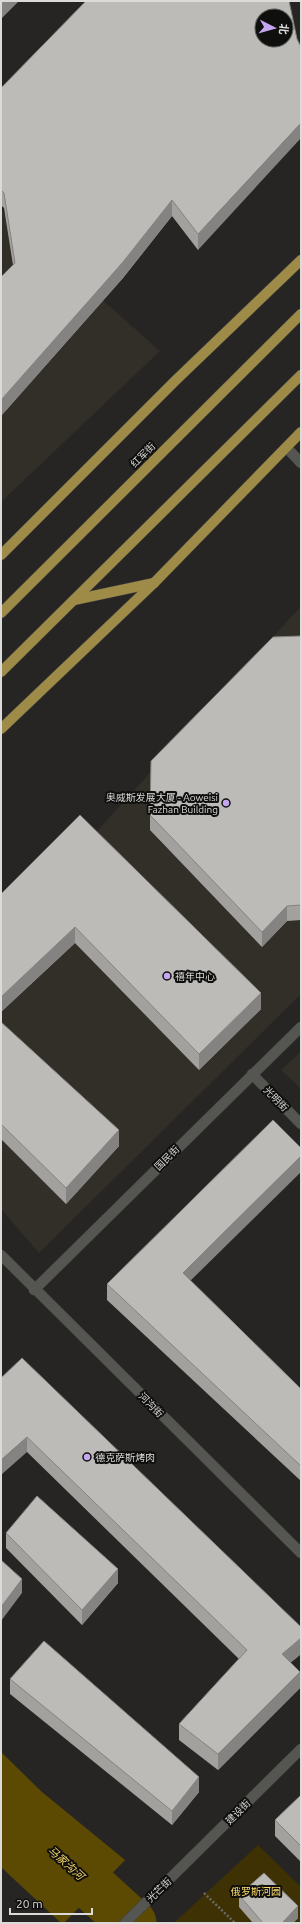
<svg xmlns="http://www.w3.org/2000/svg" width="302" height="1924" font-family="Ubuntu,'Noto Sans SC',sans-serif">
  <rect width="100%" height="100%" fill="#262523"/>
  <!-- built -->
  <g fill="#312f27">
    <polygon points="1,210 160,351 1,502"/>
    <polygon points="301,606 301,994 39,1253 1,1209 1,937"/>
    <polygon points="301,1051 301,1089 281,1070"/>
  </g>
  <!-- green -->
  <polygon fill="#3e3205" points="258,1845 301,1887 301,1923 174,1923"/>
  <!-- water -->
  <polygon fill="#5c4a02" points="1,1752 42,1792 125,1860 64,1923 61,1923 1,1867"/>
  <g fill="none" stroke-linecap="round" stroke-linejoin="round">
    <!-- river -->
    <polyline stroke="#5c4a02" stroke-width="49" points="1,1804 132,1923"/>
    <!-- tertiary casing -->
    <g stroke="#40403d" stroke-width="11">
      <g id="tertiary">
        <polyline points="287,448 301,463"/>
        <polyline points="252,1074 301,1124"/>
        <polyline points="1,1255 301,1553"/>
        <polyline points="34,1290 301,1027"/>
        <polyline points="125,1923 301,1749"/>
      </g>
    </g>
    <!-- primary casing -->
    <g stroke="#40403d" stroke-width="11">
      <g id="primary">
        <polyline points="1,555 176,380 301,260"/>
        <polyline points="74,600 154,583"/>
        <polyline points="1,613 301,314"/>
        <polyline points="1,672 301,375"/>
        <polyline points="1,729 154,583 301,432"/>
      </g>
    </g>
    <!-- path -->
    <polyline stroke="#6a6967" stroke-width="2.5" stroke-dasharray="2 2" stroke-linecap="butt" points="204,1893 235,1923"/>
    <!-- tertiary -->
    <use href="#tertiary" stroke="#555552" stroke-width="10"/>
    <!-- primary -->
    <use href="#primary" stroke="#9e8b48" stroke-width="10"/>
  </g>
  <!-- wall -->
  <g fill="#a2a19e">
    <polygon points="289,1 198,250 172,216 123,278 1,416 1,277 13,265 4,208 1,205 1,88"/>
    <polygon points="301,636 301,920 287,921 262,947 150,830 150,815"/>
    <polygon points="1,894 261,1009 199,1070 75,943 1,1012"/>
    <polygon points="1,1022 119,1146 66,1204 1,1139"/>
    <rect x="300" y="1253" width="1" height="16"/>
    <polygon points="191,1281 301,1389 301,1481 107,1300 107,1284"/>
    <polygon points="1,1378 301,1627 301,1654 290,1663 300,1688 218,1770 179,1740 179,1724 239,1659 27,1452"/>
    <polygon points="6,1533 118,1583 82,1625 6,1548"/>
    <polygon points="10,1679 199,1792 172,1825 10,1694"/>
    <polygon points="301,1795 301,1862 275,1836 275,1820"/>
    <polygon points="239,1895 298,1918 293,1923 253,1923 239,1907"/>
  </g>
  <!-- shaded-wall -->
  <g fill="#848381">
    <polygon points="3,1 19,1 1,19 1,3"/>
    <polygon points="301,123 301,138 198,250 198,234"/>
    <polygon points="172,200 172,216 123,278 1,416 1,400"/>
    <polygon points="287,906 287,921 262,947 262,932"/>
    <polygon points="75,927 75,943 1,1012 1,997"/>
    <polygon points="261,993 261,1009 199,1070 199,1054"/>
    <polygon points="119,1130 119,1146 66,1204 66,1188"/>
    <polygon points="301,1156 301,1172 183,1288 183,1273"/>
    <polygon points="27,1437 27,1452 1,1475 1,1460"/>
    <polygon points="118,1569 118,1583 82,1625 82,1610"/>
    <polygon points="22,1579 22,1593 1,1621 1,1607"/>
    <polygon points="301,1638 301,1654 282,1670 282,1654"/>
    <polygon points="300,1672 300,1688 218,1770 218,1754"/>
    <polygon points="199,1777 199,1792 172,1825 172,1811"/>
    <polygon points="298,1906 298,1918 293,1923 282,1923"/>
  </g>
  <!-- building -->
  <g fill="#bcbbb8" stroke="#848381" fill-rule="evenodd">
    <path d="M86,1H289L297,39L301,47V123L198,234L172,200L123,262L1,400V277L15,263L4,193L1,190V88ZM262,16H286V40H262Z"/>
    <polygon points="301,636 301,905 287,906 262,932 150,815 151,761 273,637"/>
    <polygon points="80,815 261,993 199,1054 75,927 1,997 1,894"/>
    <polygon points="1,1022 119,1130 66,1188 1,1124"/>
    <polygon points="273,1120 301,1148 301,1156 183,1273 301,1389 301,1466 107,1284"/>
    <polygon points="22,1358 301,1627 301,1638 282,1654 300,1672 218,1754 179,1724 247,1650 27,1437 1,1460 1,1378"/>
    <polygon points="37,1496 118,1569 82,1610 6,1533"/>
    <polygon points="1,1560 22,1579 1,1607"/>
    <polygon points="44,1641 199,1777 172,1811 10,1679"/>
    <polygon points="301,1795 301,1846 275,1820"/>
    <polygon points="264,1873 298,1906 282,1923 263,1923 239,1895"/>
  </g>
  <!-- markers -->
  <g fill="#c5a7f1" stroke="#0f0f0d" stroke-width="1.5">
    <circle cx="226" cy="803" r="4"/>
    <circle cx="167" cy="976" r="4"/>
    <circle cx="87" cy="1457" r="4"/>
  </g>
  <g text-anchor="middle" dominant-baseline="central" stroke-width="4" stroke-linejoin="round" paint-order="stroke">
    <!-- street labels -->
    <g font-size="10" fill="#dcdbda" stroke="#0f0f0d">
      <text transform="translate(143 455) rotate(-45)">红军街</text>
      <text transform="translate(276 1099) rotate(45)">光明街</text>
      <text transform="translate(167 1158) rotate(-45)">国民街</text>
      <text transform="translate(151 1405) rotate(45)">河沟街</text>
      <text transform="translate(238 1812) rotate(-45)">建设街</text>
      <text transform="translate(159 1890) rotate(-44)">光芒街</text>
    </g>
    <!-- poi labels -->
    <g font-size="10" fill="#dcdbda" stroke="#0f0f0d" text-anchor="start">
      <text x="218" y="797" text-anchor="end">奥威斯发展大厦 - Aoweisi<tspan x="218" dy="12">Fazhan Building</tspan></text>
      <text x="175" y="976">禧年中心</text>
      <text x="95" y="1457">德克萨斯烤肉</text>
    </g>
    <!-- park labels -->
    <g font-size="10" fill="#fedc6d" stroke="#0f0f0d">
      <text x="256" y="1891">俄罗斯河园</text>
    </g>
    <!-- water labels -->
    <g font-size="11" font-style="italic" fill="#f8d667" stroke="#0f0f0d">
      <text transform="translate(66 1863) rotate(42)">马家沟河</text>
    </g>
  </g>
  <!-- border -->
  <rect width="302" height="1924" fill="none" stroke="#dcdbda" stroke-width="4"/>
  <!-- north arrow -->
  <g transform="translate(274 28) rotate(96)"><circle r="19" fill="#0f0f0d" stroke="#61615f"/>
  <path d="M0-3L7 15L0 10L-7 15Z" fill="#c5a7f1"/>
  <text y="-6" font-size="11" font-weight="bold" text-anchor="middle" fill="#dcdbda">北</text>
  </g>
  <!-- scale -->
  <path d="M10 1908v6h82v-6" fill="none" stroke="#dcdbda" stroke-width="2"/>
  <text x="16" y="1908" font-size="12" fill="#dcdbda" stroke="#0f0f0d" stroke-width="3" paint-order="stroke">20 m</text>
</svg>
